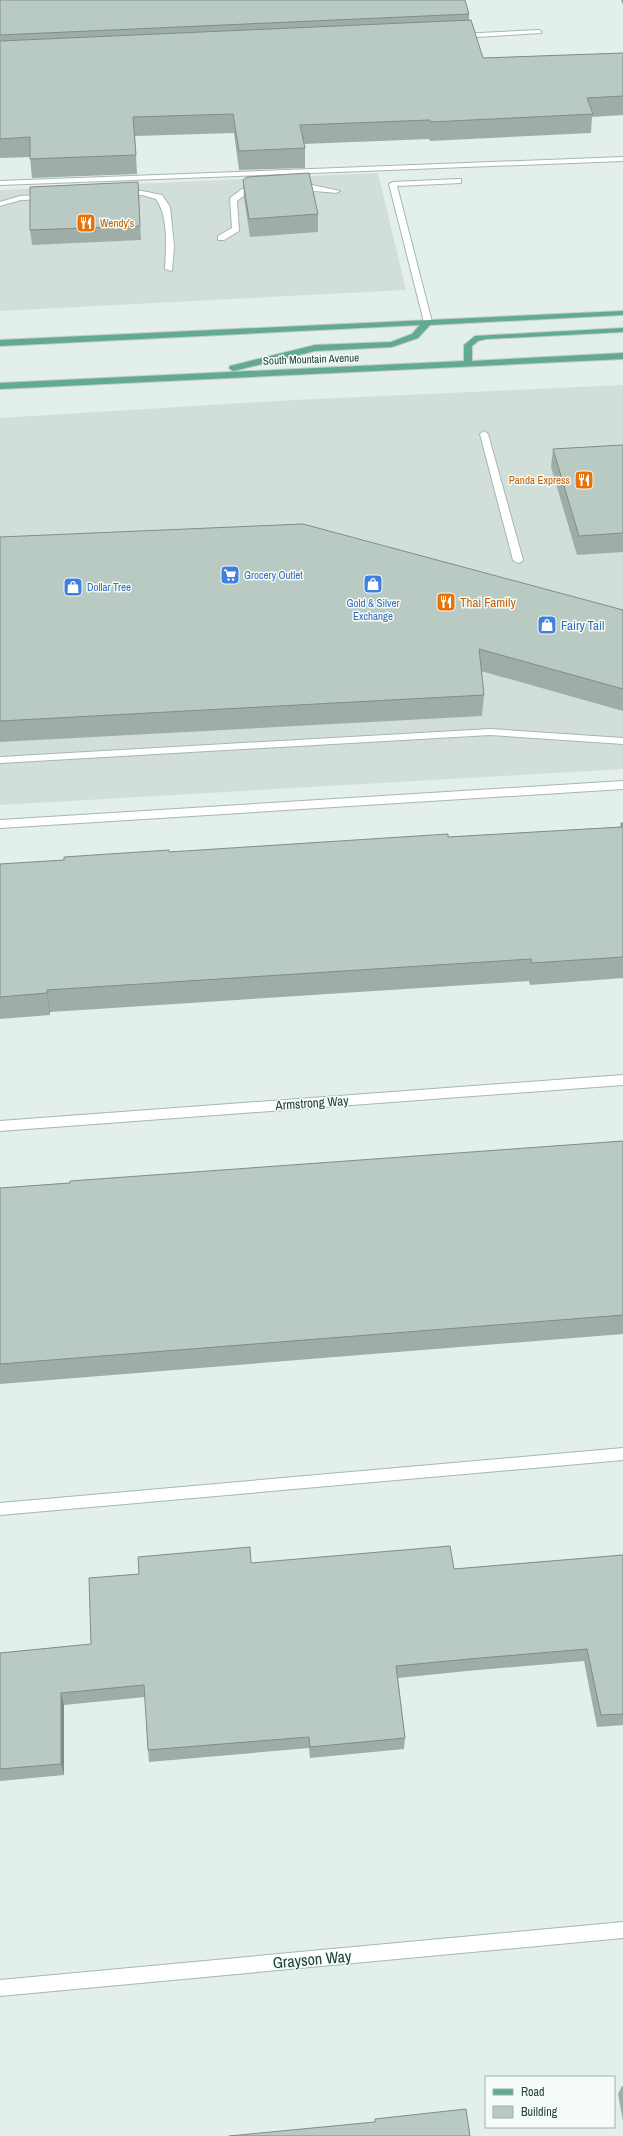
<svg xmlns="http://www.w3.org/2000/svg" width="623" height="2136" font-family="'Archivo Narrow',sans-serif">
  <rect width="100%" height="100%" fill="#e3efe9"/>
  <!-- built -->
  <g fill="#d1dfd8">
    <polygon points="378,173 406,290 0,311 0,190"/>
    <polygon points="623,385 623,769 0,805 0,418 294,400"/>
  </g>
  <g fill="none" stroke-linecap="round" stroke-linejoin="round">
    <!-- minor casing -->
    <g stroke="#a5b8b0" stroke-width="2">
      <g id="minor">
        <polygon points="539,30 542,32 541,33 460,38 457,36 460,34"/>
        <polygon points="623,157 623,161 0,185 0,181"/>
        <polygon points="458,179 461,179 461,183 397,186 432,322 428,324 424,322 389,184 393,182"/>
        <path d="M312,185L340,191L336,193C329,192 296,190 293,188L297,186Z"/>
        <polygon points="259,188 262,188 262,192 247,193 237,201 239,231 224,240 218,240 218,236 232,228 230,198 242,189"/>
        <path d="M119,191H142L162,195L170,207L174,246L172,271L165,269C166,247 169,217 156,199L142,195H119Z"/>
        <polygon points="45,195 49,197 48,199 21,200 0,206 0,202 20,196"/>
        <polygon points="484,431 488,434 523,560 521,562 518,563 513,560 480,434"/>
        <polygon points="490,729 623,738 623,744 490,735 0,763 0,757"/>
        <polygon points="623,781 623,789 0,828 0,820"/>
        <polygon points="623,1075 623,1085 0,1131 0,1121"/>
        <polygon points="623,1448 623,1460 0,1515 0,1503"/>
        <polygon points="623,1922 623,1938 0,1996 0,1980"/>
      </g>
    </g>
    <!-- major casing -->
    <g stroke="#c1cac7" stroke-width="2">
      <g id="major">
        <polygon points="623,311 623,315 430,325 418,338 392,347 315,351 233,371 229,368 230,366 315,345 391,342 412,334 420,325 0,346 0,340"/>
        <polygon points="623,328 623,332 486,339 478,341 472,346 472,361 623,353 623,359 0,389 0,383 464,361 464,345 475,336"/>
      </g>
    </g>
    <!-- minor -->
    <use href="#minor" fill="#fff" fill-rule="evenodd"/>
    <!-- major -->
    <use href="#major" fill="#62aa94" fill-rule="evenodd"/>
  </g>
  <!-- wall -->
  <g fill="#9eaea7">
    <polygon points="0,0 469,14 469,20 483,58 623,53 623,115 592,117 591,133 430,141 429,139 304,144 305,148 305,168 239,170 234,133 135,136 137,174 32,178 30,157 0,158"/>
    <polygon points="621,0 623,0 623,5"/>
    <polygon points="243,180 318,214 318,232 250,237 244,198"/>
    <polygon points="138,182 141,240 32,245 30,230"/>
    <polygon points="623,445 623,552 577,555 551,467 553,449"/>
    <polygon points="0,537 623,610 623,711 481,671 484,695 482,716 0,742"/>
    <polygon points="621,823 623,823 623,978 530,985 529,981 50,1012 50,1015 0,1019 0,864 64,860 169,852 448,837 620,827"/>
    <polygon points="623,1141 623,1334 0,1384 0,1188"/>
    <polygon points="623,1555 623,1725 597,1727 584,1661 467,1671 398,1678 405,1738 404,1749 310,1758 309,1748 149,1762 148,1750 145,1697 64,1705 64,1775 0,1781 0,1653 91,1644 139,1574 251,1563 454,1569"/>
    <polygon points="622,2086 623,2086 623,2121 618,2094"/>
  </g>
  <!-- shaded-wall -->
  <g fill="#818d88">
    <polygon points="47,990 50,1012 50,1015 47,993"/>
    <polygon points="61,1693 64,1705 64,1775 61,1764"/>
  </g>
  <!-- building -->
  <g fill="#b8cac2" stroke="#818d88">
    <polygon points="0,0 465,0 469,14 0,35"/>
    <polygon points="471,20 483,58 623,53 623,96 587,98 593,114 431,122 430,120 300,125 305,148 239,151 233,114 133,117 136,155 30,159 30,137 0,139 0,41"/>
    <polygon points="309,173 318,214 249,219 243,180 247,177"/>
    <polygon points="138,182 140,226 30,230 30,187"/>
    <polygon points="623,445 623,533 579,536 553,449"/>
    <polygon points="303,524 623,610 623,689 479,649 484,695 0,721 0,537"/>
    <polygon points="621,823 623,823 623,957 532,963 531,959 47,990 47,993 0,997 0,864 64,860 64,857 169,850 169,852 448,834 448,837 622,827"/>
    <polygon points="623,1141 623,1315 0,1364 0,1188 70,1183 70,1181"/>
    <polygon points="450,1546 454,1569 623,1555 623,1714 601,1715 587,1649 469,1659 396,1666 405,1738 310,1747 309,1737 148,1750 144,1685 61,1693 61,1764 0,1769 0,1653 91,1644 89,1578 139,1574 138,1557 250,1547 251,1563"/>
    <polygon points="466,2109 470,2136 229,2136 375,2122 375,2119"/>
  </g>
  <!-- icons -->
  <defs>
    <g id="restaurant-square" transform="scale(1)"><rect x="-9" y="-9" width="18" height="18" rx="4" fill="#e8710a" stroke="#f5fbf7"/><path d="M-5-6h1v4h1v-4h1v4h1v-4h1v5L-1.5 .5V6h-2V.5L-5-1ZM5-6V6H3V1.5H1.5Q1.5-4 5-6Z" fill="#fff"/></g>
    <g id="supermarket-square" transform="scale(1)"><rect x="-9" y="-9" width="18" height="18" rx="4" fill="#3f7fe0" stroke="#f5fbf7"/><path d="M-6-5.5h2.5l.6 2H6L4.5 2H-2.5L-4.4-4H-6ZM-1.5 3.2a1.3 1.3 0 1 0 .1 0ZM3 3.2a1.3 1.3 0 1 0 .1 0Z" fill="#fff"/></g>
    <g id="shop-square" transform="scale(1)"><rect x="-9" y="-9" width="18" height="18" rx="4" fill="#3f7fe0" stroke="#f5fbf7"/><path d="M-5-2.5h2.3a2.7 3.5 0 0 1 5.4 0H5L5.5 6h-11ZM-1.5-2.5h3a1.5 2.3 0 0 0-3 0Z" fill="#fff"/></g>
  </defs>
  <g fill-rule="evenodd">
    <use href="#restaurant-square" x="86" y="223"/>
    <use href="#restaurant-square" x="584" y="480"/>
    <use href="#supermarket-square" x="230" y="575"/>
    <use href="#shop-square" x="373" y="584"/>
    <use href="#shop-square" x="73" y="587"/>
    <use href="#restaurant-square" x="446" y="602"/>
    <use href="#shop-square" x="547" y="625"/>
  </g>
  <g text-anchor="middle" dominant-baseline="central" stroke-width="3" stroke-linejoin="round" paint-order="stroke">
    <!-- far-food labels -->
    <g font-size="11" fill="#c56008" stroke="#f5fbf7" text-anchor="start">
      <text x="100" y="223">Wendy's</text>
      <text x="570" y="480" text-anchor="end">Panda Express</text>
    </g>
    <!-- far-street labels -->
    <g font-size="11" fill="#204338" stroke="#f5fbf7">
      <text transform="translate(311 359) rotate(-2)">South Mountain Avenue</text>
    </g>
    <!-- far-shop labels -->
    <g font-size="11" fill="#366cbe" stroke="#f5fbf7" text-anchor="start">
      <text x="244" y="575">Grocery Outlet</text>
      <text x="87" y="587">Dollar Tree</text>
      <text x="373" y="603" text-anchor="middle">Gold &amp; Silver<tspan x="373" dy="13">Exchange</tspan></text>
    </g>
    <!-- food labels -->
    <g font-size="13" fill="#c56008" stroke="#f5fbf7" text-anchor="start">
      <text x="460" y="602">Thai Family</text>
    </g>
    <!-- shop labels -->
    <g font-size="13" fill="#366cbe" stroke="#f5fbf7" text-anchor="start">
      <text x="561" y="625">Fairy Tail</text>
    </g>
    <!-- street labels -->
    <g font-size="13" fill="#204338" stroke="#f5fbf7">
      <text transform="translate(312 1103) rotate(-4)">Armstrong Way</text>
    </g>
    <!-- near-street labels -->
    <g font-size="16" fill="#204338" stroke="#f5fbf7">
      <text transform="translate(312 1959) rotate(-5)">Grayson Way</text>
    </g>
  </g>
  <!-- legend -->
  <rect x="485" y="2076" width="130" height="52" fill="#f5fbf7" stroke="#a0b1ab"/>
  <rect x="493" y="2089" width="20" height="6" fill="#62aa94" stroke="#a0b1ab"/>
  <text x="521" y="2096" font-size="12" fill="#204338">Road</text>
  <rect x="493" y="2106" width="20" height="12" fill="#b8cac2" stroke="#a0b1ab"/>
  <text x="521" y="2116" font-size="12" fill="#204338">Building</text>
</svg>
